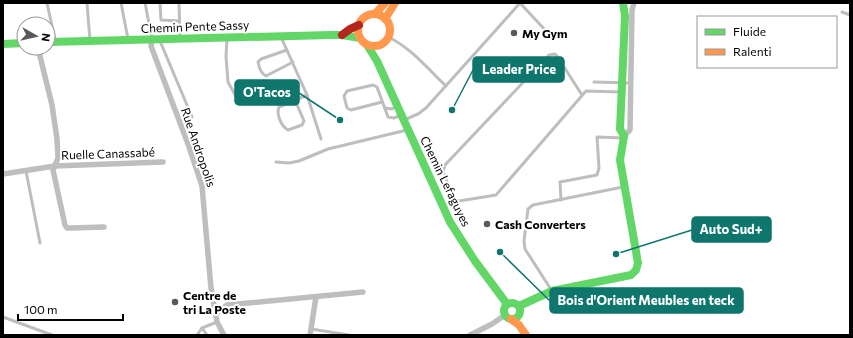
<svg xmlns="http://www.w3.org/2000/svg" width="853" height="338" font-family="Commissioner,sans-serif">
  <rect width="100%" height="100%" fill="#fff"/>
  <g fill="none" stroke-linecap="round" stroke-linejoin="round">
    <!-- lane -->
    <g stroke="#bebebe" stroke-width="3">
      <polyline points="47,3 55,40"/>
      <polyline points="87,3 90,41"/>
      <polyline points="121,3 128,39"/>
      <polyline points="145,3 152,39"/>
      <polyline points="160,3 161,20 179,21"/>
      <polyline points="179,3 180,37"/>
      <polyline points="842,12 850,15"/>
      <polyline points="281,37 307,95 321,139"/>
      <path d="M388,37C410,47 428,69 446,86"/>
      <polyline points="227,39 226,56 228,82 239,102"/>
      <polyline points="160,41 192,117"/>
      <path d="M287,50L261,59L258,62C259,67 261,74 266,76L293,62"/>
      <polyline points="594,82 631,83"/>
      <polyline points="582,95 557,56 555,54 549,55 445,165 443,171 453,198 455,200 459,201 496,195 586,91 621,92"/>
      <path d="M295,100L304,121L302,125L288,130C281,126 276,114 279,107L307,95"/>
      <polyline points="382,102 351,110 347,108 344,96 347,91 373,85 377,87 388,117 394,118 401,115"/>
      <polyline points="385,108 392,109 396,106"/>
      <polyline points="404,120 418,114 426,108 520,3 547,32"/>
      <polyline points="276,162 289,163 299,161 328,149 407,130"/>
      <polyline points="26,171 40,243"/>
      <polyline points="561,200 560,182 597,175 599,168 597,137 623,138"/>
      <polyline points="552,291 525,249 524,241 528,209 533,205 623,187"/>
      <polyline points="3,317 52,335"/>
      <polyline points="202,328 207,335"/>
      <polyline points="311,329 349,335"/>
      <polyline points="197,335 202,328 217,322"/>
    </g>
    <!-- street -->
    <g stroke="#bebebe" stroke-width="5.5">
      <polyline points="152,39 151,46 188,144 202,186 211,288 217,322 224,335"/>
      <polyline points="38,48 52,105 57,139 58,158 53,170 65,225 67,228 71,228 104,227"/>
      <polyline points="624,136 630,130 632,10 634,3"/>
      <polyline points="3,174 55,166 163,162"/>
      <polyline points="216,315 219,311 227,305 363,292"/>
      <polyline points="310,335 316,297"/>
      <polyline points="470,335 492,324 505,315"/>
    </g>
    <!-- fast -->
    <g stroke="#63d668" stroke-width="8">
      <polyline points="48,42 331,35 342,35 360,38"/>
      <polyline points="3,44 24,43"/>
      <polyline points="367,45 377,61 450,222 475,261 507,304"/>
      <circle cx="512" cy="311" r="8"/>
      <polyline points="519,306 552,291 631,275 636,270 638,263 620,160 624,136 620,129 625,16 623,3"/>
    </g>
    <!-- slow -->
    <g stroke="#ff974d" stroke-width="8">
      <polyline points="375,14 385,3"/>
      <circle cx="374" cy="30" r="16"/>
      <polyline points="385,19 395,3"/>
      <polyline points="511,319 519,325 526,335"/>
    </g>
    <!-- jam -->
    <polyline stroke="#b3261e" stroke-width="8" points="342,35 350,29 359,25"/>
  </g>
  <!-- markers -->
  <g fill="#595959" stroke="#fff" stroke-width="1.5">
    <circle cx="514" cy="33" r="4"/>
    <circle cx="487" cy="224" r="4"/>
    <circle cx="175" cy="302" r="4"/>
  </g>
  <g text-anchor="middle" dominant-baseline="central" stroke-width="4" stroke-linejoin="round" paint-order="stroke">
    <!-- street labels -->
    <g font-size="12" fill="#000" stroke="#fff">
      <text transform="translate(195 26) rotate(-2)">Chemin Pente Sassy</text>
      <text transform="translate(199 147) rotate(71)">Rue Andropolis</text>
      <text transform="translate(108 153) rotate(-2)">Ruelle Canassabé</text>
      <text transform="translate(446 181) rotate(64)">Chemin Lefaguyes</text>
    </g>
    <!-- poi labels -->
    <g font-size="12" font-weight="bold" fill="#000" stroke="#fff" text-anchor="start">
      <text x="522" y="33">My Gym</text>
      <text x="495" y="224">Cash Converters</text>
      <text x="183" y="295">Centre de<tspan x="183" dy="14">tri La Poste</tspan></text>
    </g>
  </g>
  <!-- callouts -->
  <path fill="none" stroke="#0f766e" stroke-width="1.5" d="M452 110L473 70M340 120L299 93M616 254L692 230M500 252L550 301"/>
  <g fill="#0f766e" stroke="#fff" stroke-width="1.5">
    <circle cx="452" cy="110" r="4"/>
    <circle cx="340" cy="120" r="4"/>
    <circle cx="616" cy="254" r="4"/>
    <circle cx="500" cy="252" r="4"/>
  </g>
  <g fill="#0f766e" stroke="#0f766e" stroke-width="1.5">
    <rect x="473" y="57" width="91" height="25" rx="4"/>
    <rect x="235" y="80" width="64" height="25" rx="4"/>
    <rect x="692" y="217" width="79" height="25" rx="4"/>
    <rect x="550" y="288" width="193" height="25" rx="4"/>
  </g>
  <g font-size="13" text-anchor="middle" font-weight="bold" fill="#fff">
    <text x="519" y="74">Leader Price</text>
    <text x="267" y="97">O'Tacos</text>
    <text x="731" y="234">Auto Sud+</text>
    <text x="646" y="305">Bois d'Orient Meubles en teck</text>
  </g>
  <!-- border -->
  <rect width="853" height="338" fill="none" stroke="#000000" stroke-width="8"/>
  <!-- legend -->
  <rect x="697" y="16" width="140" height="52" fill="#ffffff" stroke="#999999"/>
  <rect x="705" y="29" width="20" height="6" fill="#63d668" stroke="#999999"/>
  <text x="733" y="36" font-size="12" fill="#000000">Fluide</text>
  <rect x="705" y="49" width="20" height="6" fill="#ff974d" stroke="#999999"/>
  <text x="733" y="56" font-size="12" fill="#000000">Ralenti</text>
  <!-- north arrow -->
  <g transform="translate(36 36) rotate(98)"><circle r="19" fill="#ffffff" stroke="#999999"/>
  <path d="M0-3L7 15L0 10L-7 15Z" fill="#595959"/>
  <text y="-6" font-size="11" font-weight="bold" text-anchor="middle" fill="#000000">N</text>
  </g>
  <!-- scale -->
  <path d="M18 314v6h105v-6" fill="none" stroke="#000000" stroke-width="2"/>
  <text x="24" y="314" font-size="12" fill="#000000" stroke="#ffffff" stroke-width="3" paint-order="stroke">100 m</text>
</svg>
